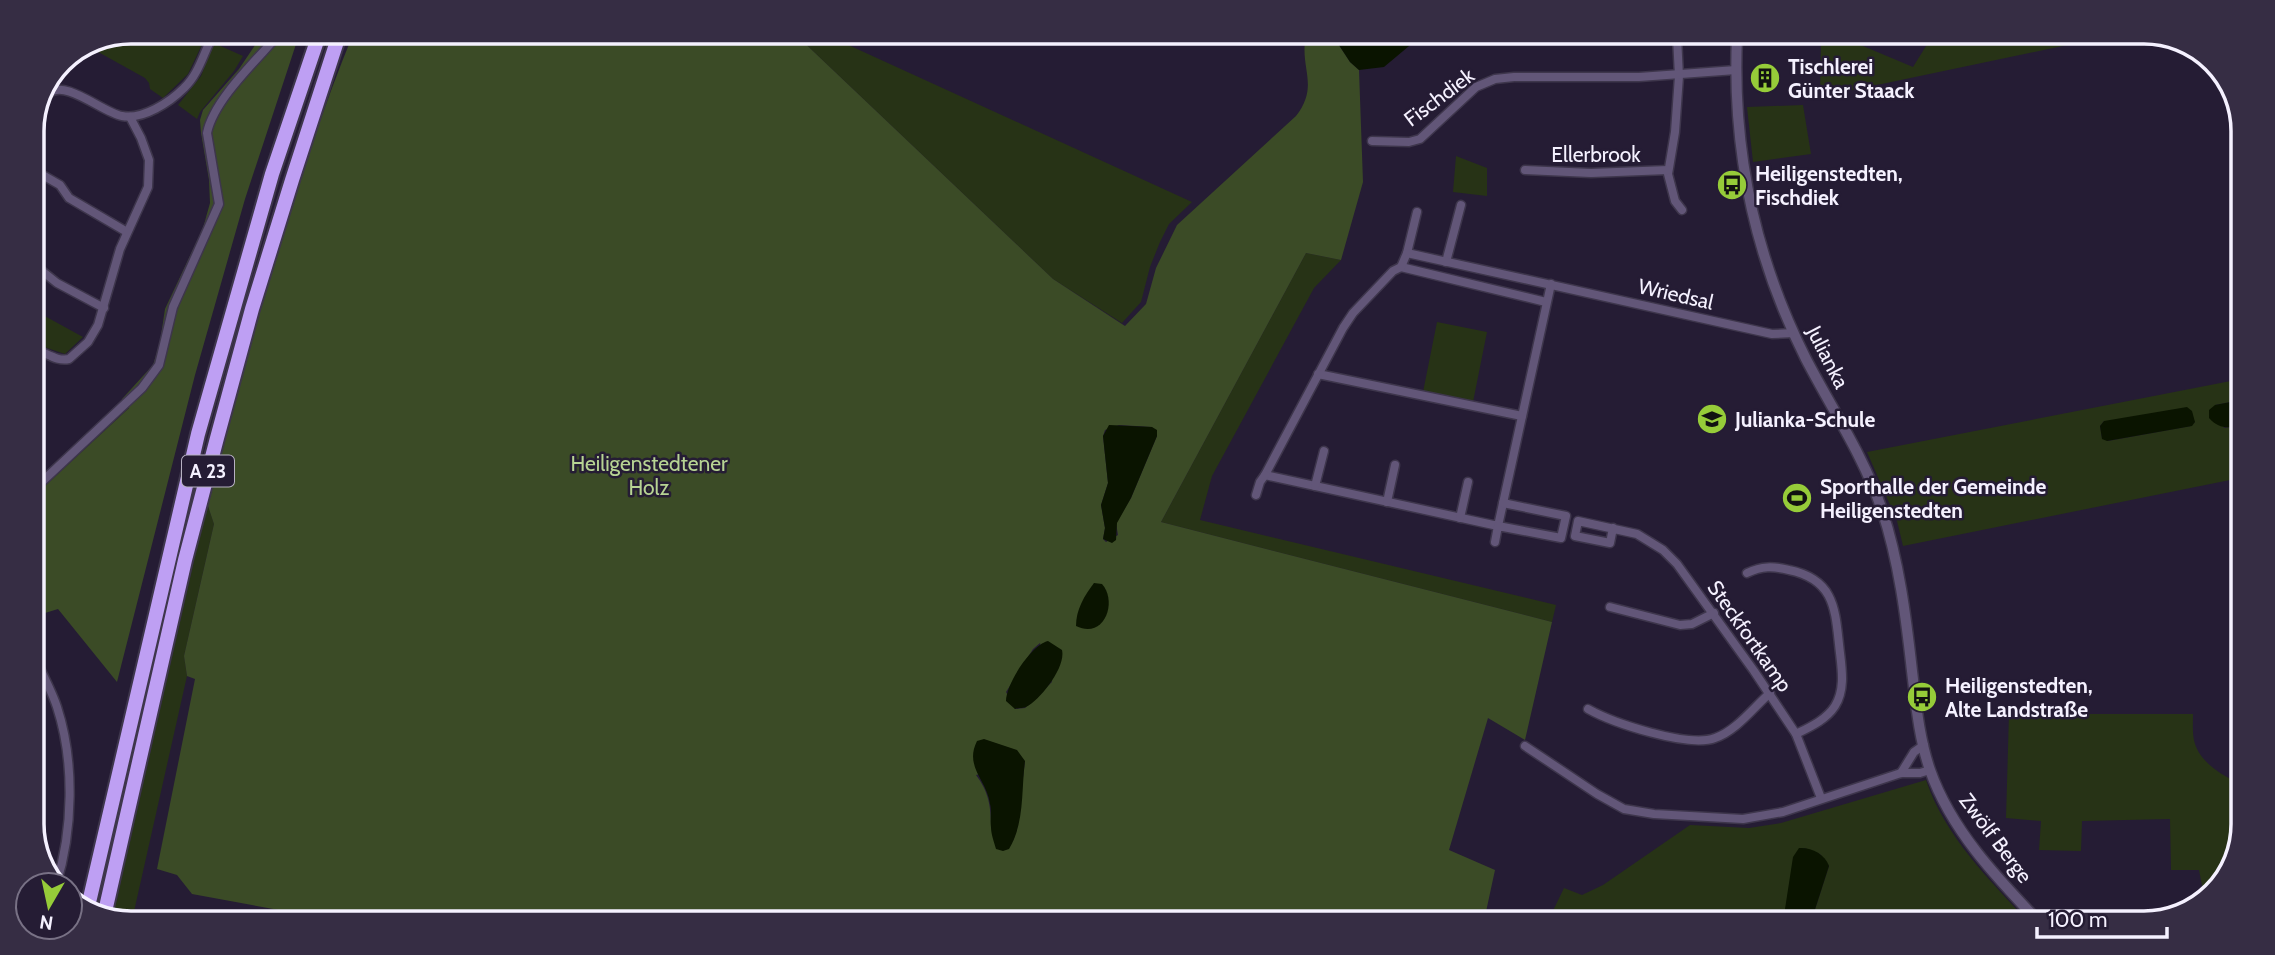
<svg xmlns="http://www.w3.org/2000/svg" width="2275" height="955" font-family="Cabin,sans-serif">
  <rect width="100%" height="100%" fill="#251c34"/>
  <!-- green -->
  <g fill="#273316" fill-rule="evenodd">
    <polygon points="131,32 196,32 207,34 188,74 163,98 150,89 149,83 145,78 91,48"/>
    <polygon points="795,34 851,34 844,43 1192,202 1169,224 1160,242 1150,267 1141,302 1122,323 1053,279"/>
    <polygon points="1821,38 1844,38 1913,67 1931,38 2096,39 1820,97"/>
    <polygon points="216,44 243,56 234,71 200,112 197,119 178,105 201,76 212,48"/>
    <polygon points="1803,105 1811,154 1753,162 1747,107"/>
    <polygon points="1456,156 1487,168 1487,196 1453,192"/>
    <polygon points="1306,253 1341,260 1314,288 1212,476 1200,520 1556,605 1552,622 1161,522"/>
    <polygon points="41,314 83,337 65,354 32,343 32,329"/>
    <polygon points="1437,322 1487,332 1473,402 1423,392"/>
    <path d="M2241,379V400L2215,405L2224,428L2240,426V478L1903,546L1897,521L1867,452ZM2104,421L2195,422L2191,426L2108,441L2102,438L2100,426Z"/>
    <polygon points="207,503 214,524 184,656 187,676 133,916 113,916"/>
    <path d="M2009,714H2193C2193,723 2192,735 2195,744C2201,762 2221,775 2237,782L2236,862L2205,901L2199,870H2171L2170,819L2082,821L2081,851L2039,850L2041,821L2006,818Z"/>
    <path d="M1926,780C1945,837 1990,880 2029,923L1811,922L1829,866L1820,854L1804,848L1783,922H1777L1778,917L1629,911L1613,912L1588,921H1548L1564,888L1582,895L1603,885L1690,825L1749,828L1781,823Z"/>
  </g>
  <!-- forest -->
  <g fill="#3b4b26" fill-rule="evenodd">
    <polygon points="264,32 300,32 245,199 195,375 117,682 58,609 32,617 32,498 129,408 122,399 153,365 160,342 165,309 203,228 210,203 209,180 201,133 200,120 203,110 239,69"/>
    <path d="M354,32L795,34L1053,279L1125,326L1146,304L1156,268L1177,225L1296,116C1320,85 1299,68 1306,36H1333L1350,62L1359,70L1363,182L1341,260L1306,253L1161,522L1552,622L1525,740L1488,718L1449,850L1495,870L1484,921L317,917L192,894L177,875L157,869L195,679L187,676L184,656L214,524L207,503C251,345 291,185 354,32ZM1119,425L1152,427L1157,436L1131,498L1116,523L1118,535L1106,542L1103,539L1105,528L1101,505L1108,483L1103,436L1105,430ZM1040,643L1052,682L1025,708L1015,709L1006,692L1033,649ZM1025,761L1017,829L1013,841L991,828C991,807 989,792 976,775Z"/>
  </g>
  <!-- water -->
  <g fill="#0a1400">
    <polygon points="1333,36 1421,36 1384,67 1359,70 1350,62"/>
    <path d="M2241,400L2240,426C2227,428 2219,429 2209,418V410L2215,405Z"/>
    <polygon points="2187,407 2192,411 2195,422 2192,426 2107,441 2102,439 2100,426 2104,421"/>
    <polygon points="1109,425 1152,427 1157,430 1157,436 1131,498 1117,523 1116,540 1112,543 1103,539 1105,528 1101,505 1108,483 1103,436"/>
    <path d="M1094,583L1102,584C1118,602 1104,640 1076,626C1076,610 1084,596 1094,583Z"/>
    <path d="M1048,641L1062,650C1066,667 1041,699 1026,707C1024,708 1017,708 1015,709L1006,701C1006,684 1031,645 1048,641Z"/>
    <path d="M984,739L1017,750L1025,761C1021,791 1025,822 1009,849L1003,851L996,849C994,842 991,834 991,827C990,819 992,811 990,804C987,780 964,767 977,741Z"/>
    <path d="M1799,848C1811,847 1825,854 1829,866L1811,922H1783L1793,857Z"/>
  </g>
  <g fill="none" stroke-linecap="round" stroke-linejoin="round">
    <!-- minor casing -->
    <g stroke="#3e364c" stroke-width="11">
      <g id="minor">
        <polyline points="1677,37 1679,76 1675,132 1668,174 1675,201 1682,210"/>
        <path d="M32,128C36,118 40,102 48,94C65,78 103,113 122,116C143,120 170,102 184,88C200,73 204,50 215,32"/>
        <polyline points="1372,141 1409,142 1420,139 1476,87 1495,79 1514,77 1639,77 1736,70"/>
        <polyline points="32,169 60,185 69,198 127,232"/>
        <polyline points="1525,170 1591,173 1668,170"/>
        <polyline points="1407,253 1417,212"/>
        <polyline points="1446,262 1461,205"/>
        <polyline points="32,263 57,283 104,308"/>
        <polyline points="1401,267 1546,302"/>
        <polyline points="1551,284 1498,526 1265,475 1343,328 1353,313 1393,271 1401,267 1407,253 1772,334 1794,333"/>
        <path d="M32,349C45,351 55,362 69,359L88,342L98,325L120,249L148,187L149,160L141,138L130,117"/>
        <polyline points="1318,374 1522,416"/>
        <polyline points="1315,486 1324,451"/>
        <path d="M32,491L142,388L159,365L173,307L219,204L207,133C214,99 258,59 281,32"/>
        <polyline points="1256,495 1260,482 1265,475"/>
        <polyline points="1387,502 1395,465"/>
        <polyline points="1460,518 1468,482"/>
        <polyline points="1613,528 1610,543 1575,536 1578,521 1637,534 1663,550 1677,564 1754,671 1796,734 1821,798"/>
        <polyline points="1495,542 1498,526 1561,538 1566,516 1503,503"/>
        <path d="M1747,573C1762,566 1773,566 1789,570C1837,580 1835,612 1840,653C1842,670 1845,690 1835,706C1826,720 1810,727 1796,734"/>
        <polyline points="1610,607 1680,625 1692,624 1714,613"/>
        <path d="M32,653C41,671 51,689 57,707C75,762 73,831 56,885"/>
        <path d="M1588,709C1613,723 1688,748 1715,738C1736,731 1753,708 1770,693"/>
        <polyline points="1525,746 1597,794 1624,809 1654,814 1743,819 1783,812 1901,773 1920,773 1930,770"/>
        <polyline points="1901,773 1914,752 1924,745"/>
      </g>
    </g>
    <!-- tertiary casing -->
    <g stroke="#3e364c" stroke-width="13">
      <path id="tertiary" d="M1737,37C1732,150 1755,258 1806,359C1832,409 1864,457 1882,510C1899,561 1906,617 1912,671C1916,704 1919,738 1930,770C1951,830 1997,878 2040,923"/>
    </g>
    <!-- motorway casing -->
    <g stroke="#3e364c" stroke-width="18">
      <g id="motorway">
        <polyline points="87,911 198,434 272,174 320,32"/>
        <polyline points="104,916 185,560 217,438 252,309 292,180 340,32"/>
      </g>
    </g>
    <!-- minor -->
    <use href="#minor" stroke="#625678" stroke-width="8"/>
    <!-- tertiary -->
    <use href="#tertiary" stroke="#625678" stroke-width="10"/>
    <!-- motorway -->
    <use href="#motorway" stroke="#be9ff3" stroke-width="14"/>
  </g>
  <!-- icons -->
  <defs>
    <g id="building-disc" transform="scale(1.575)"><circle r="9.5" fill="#96cc39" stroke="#251c34"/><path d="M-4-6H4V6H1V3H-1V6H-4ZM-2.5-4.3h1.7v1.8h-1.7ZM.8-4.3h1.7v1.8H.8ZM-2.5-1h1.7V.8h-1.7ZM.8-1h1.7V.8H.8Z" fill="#111"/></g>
    <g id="bus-disc" transform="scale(1.575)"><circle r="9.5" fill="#96cc39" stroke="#251c34"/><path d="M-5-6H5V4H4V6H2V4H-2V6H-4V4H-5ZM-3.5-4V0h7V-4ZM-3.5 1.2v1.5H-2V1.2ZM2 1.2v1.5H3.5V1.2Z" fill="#111"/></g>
    <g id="school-disc" transform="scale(1.575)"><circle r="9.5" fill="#96cc39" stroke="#251c34"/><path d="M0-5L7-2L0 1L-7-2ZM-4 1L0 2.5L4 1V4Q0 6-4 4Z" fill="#111"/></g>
    <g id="stadium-disc" transform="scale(1.575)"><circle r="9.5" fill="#96cc39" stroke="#251c34"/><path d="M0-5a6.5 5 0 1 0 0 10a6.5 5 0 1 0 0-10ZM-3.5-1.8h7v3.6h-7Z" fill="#111"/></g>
  </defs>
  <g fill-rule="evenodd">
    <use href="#building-disc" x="1765" y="78"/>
    <use href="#bus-disc" x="1732" y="185"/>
    <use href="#school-disc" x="1712" y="419"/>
    <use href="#stadium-disc" x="1797" y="498"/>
    <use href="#bus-disc" x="1922" y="697"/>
  </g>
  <g text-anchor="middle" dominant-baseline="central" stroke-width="5" stroke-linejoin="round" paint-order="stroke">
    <!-- shield labels -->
    <rect fill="#251c34" stroke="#b7b1c2" stroke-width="2" x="182" y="455.5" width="52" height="31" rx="5"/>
    <g font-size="19" font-weight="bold" fill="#f5f1ff">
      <text x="208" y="471">A 23</text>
    </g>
    <!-- poi labels -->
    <g font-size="21" font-weight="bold" fill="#f5f1ff" stroke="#251c34" text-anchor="start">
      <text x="1788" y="66">Tischlerei<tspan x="1788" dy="24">Günter Staack</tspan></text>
      <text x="1755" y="173">Heiligenstedten,<tspan x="1755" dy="24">Fischdiek</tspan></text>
      <text x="1735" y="419">Julianka-Schule</text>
      <text x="1820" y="486">Sporthalle der Gemeinde<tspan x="1820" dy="24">Heiligenstedten</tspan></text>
      <text x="1945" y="685">Heiligenstedten,<tspan x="1945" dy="24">Alte Landstraße</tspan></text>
    </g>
    <!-- street labels -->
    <g font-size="21" fill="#f5f1ff" stroke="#251c34">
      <text transform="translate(1439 97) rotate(-37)">Fischdiek</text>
      <text x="1596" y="154">Ellerbrook</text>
      <text transform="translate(1676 294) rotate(13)">Wriedsal</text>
      <text transform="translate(1828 357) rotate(63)">Julianka</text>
      <text transform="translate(1750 636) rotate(55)">Steckfortkamp</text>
      <text transform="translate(1996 838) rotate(53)">Zwölf Berge</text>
    </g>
    <!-- park labels -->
    <g font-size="21" fill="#b7d493" stroke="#251c34">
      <text x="649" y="463">Heiligenstedtener<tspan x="649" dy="24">Holz</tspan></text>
    </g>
  </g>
  <!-- crop -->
  <path d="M0 0H2275V955H0ZM131 44H2144A87 87 0 0 1 2231 131V824A87 87 0 0 1 2144 911H131A87 87 0 0 1 44 824V131A87 87 0 0 1 131 44Z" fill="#362d44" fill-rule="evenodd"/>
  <path fill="none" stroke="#f5f1ff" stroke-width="3.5" d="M131 44H2144A87 87 0 0 1 2231 131V824A87 87 0 0 1 2144 911H131A87 87 0 0 1 44 824V131A87 87 0 0 1 131 44Z"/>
  <!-- north arrow -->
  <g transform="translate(49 906) rotate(189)"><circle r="33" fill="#251c34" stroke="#787185" stroke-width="2"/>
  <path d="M0-5L12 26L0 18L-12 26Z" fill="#96cc39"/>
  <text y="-10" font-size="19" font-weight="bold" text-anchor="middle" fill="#f5f1ff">N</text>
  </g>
  <!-- scale -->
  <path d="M2037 927v10h130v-10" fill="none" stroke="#f5f1ff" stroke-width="3.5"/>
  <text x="2048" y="927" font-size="21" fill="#f5f1ff" stroke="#251c34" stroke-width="5" paint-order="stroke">100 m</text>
</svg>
